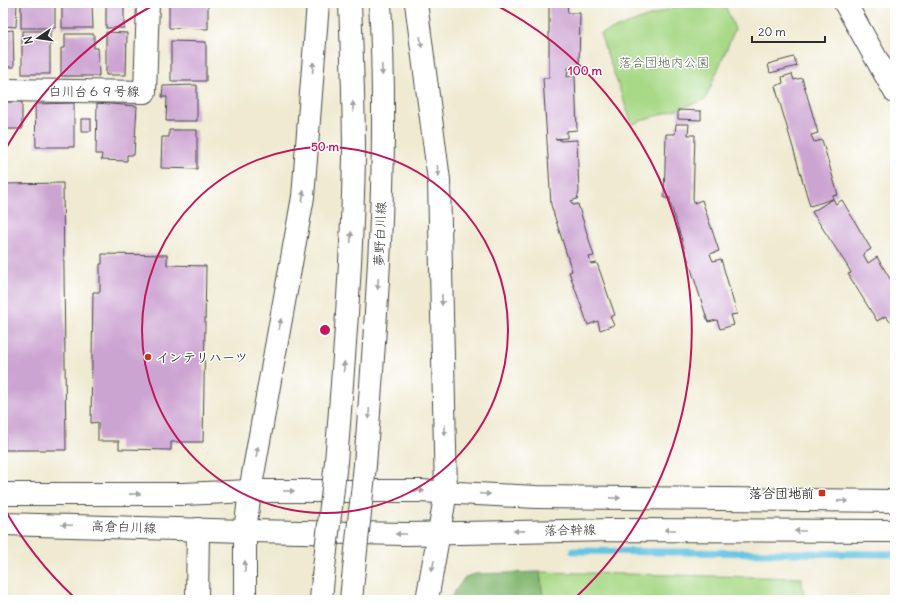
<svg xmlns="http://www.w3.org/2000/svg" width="898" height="603" font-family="Delius,'Klee One',sans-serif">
  <rect width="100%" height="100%" fill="#fff"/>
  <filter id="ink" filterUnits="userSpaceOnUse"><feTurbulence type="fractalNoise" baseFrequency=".025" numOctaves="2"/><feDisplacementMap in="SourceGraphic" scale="8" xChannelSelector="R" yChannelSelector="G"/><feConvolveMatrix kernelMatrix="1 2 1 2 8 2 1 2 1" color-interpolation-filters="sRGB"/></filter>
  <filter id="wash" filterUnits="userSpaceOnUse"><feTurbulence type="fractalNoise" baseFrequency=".012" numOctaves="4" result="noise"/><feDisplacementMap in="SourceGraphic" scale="16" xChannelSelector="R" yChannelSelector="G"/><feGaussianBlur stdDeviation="0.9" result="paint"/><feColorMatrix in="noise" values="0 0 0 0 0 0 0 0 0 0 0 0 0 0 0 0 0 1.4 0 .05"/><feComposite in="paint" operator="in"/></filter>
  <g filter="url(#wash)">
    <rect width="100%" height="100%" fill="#efead1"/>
    <!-- green -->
    <g fill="#a8d987" stroke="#6a8259">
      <polygon points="686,3 724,3 735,29 705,100 632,124 600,34"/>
      <polygon points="540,572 801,578 805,600 543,600"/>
    </g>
    <!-- forest -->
    <polygon fill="#86b974" stroke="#587250" points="540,572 543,600 450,600 451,597 465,577 475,574"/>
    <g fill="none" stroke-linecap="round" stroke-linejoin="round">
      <!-- stream -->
      <polyline stroke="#64c4e2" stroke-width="7" points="573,551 895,554"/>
    </g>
    <g id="blocks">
      <!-- building -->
      <g fill="#cca4d2">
        <polygon points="3,3 17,3 16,27 3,26"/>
        <rect x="21" y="3" width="34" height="25"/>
        <polygon points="62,3 92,3 93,28 62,28"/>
        <rect x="106" y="3" width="18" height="25"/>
        <polygon points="169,3 208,3 208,29 169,28"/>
        <polygon points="549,3 567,3 568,13 580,13 579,68 568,68 567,77 575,76 577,130 567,131 567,138 555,139 560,139 560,141 577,140 579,192 577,199 571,201 573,205 578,204 594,256 589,257 591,264 597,263 615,315 610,317 614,325 600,330 598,321 588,325 569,272 572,271 551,205 543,78 549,78"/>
        <polygon points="13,30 14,67 3,67 3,31"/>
        <rect x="22" y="31" width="28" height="43"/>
        <polygon points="106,32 127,33 126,75 106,75"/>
        <polygon points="65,34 94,34 94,48 98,48 99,76 61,76 61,48 65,48"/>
        <polygon points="171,41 206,42 206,81 171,81"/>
        <polygon points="794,57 797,66 770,73 768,64"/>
        <polygon points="792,74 794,80 802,78 818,133 811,135 814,142 822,140 838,195 832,196 833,199 810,206 775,86 783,83 782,77"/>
        <polygon points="197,85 197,121 166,121 167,97 162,97 163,86"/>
        <rect x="3" y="102" width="19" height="27"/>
        <polygon points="74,103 74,147 36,147 35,104"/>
        <polygon points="97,103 137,106 134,155 127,155 127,161 101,160 102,154 96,154"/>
        <polygon points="678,110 701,111 701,120 678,119"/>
        <rect x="81" y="119" width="10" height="12"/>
        <polygon points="676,124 689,124 688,135 695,135 693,199 694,203 702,200 719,251 710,254 713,261 721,259 737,314 731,315 734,325 720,329 717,320 708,322 671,206 670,198 664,198 666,134 675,134"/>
        <polygon points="169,130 197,130 197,169 161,168 162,137 169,137"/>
        <polygon points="63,183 66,450 5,450 5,428 3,428 3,184"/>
        <polygon points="833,199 836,204 842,200 871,249 863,254 868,263 877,257 895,287 895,318 890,322 886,316 877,321 848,274 851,273 848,267 812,212"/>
        <polygon points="102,254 167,255 167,265 206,266 203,442 171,442 171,450 119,449 119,441 98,441 98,422 91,423 93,292 100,292 100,264 102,264"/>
      </g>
    </g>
  </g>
  <g filter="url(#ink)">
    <use href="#blocks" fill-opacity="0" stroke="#484844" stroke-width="1"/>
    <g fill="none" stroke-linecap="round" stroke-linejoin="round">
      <!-- minor casing -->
      <g stroke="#484844" stroke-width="24">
        <g id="minor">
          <polyline points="416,3 439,180 446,492 427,600"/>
          <polyline points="845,3 895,92"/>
          <polyline points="3,90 145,92 148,3"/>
          <path d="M336,462C344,360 352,259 354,157C354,106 352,54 350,3"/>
          <path d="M365,465C377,311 389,157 380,3"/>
          <polyline points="3,494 183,494 250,491 420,491 536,497 895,501"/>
          <polyline points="3,524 245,531 406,534 614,530 895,531"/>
          <polyline points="197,600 198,529"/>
          <polyline points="245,600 245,531 250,491 303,197 318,3"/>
          <polyline points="321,600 323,577"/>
          <polyline points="351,600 353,579"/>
        </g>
      </g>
      <!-- minor -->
      <use href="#minor" stroke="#fff" stroke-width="22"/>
      <!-- minor-bridge casing -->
      <g stroke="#484844" stroke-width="24" stroke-linecap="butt">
        <g id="minor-bridge">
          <polyline points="323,577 336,462"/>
          <polyline points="353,579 365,465"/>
        </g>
      </g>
      <!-- minor-bridge -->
      <use href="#minor-bridge" stroke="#fff" stroke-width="22"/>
    </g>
    <!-- one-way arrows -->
    <defs><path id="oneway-solid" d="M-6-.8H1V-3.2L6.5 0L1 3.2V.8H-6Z"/></defs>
    <g fill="#a0a0a0">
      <use href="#oneway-solid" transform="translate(421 42) rotate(82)"/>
      <use href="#oneway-solid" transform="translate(313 67) rotate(-86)"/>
      <use href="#oneway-solid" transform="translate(382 70) rotate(88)"/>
      <use href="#oneway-solid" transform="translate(353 107) rotate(-91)"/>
      <use href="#oneway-solid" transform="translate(438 171) rotate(82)"/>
      <use href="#oneway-solid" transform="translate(303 196) rotate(-83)"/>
      <use href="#oneway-solid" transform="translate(351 237) rotate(-88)"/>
      <use href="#oneway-solid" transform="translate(378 284) rotate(93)"/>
      <use href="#oneway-solid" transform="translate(442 300) rotate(89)"/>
      <use href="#oneway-solid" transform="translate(280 324) rotate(-80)"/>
      <use href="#oneway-solid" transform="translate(344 367) rotate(-85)"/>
      <use href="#oneway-solid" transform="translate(369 414) rotate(94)"/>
      <use href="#oneway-solid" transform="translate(445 430) rotate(89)"/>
      <use href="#oneway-solid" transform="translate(257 452) rotate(-80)"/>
      <use href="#oneway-solid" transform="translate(289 491)"/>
      <use href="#oneway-solid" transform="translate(419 491) rotate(1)"/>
      <use href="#oneway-solid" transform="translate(135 494) rotate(-1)"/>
      <use href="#oneway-solid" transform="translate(485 494) rotate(3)"/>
      <use href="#oneway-solid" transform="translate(615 498) rotate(1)"/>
      <use href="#oneway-solid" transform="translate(843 501) rotate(1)"/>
      <use href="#oneway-solid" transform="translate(67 525) rotate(-178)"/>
      <use href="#oneway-solid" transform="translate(670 530) rotate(-180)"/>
      <use href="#oneway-solid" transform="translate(519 531) rotate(179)"/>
      <use href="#oneway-solid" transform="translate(800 531) rotate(-180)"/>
      <use href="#oneway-solid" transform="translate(401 534) rotate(-180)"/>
      <use href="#oneway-solid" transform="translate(245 566) rotate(-90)"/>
      <use href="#oneway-solid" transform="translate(433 566) rotate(101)"/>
    </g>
  </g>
  <!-- distance rings -->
  <g fill="none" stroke="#c2185b" stroke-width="2">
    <circle cx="325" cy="330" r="183"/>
    <path d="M75 598A367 367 0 0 1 4 508M4 152A367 367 0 0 1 158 3M492 3A367 367 0 0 1 575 598"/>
  </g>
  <!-- markers -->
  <g fill="#c8321e" stroke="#fff" stroke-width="1.5">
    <circle cx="148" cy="357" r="4"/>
    <rect x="818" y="489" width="8" height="8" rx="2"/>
  </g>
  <g text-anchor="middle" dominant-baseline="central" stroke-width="3" stroke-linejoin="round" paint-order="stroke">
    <!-- park labels -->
    <g font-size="13" fill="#505f47" stroke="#fff">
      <text x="664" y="62">落合団地内公園</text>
    </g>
    <!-- street labels -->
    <g font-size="13" fill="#2b2b2b" stroke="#fff">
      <text x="94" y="91">白川台６９号線</text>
      <text transform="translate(380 234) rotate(-88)">夢野白川線</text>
      <text transform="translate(124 527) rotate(2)">高倉白川線</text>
      <text transform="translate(570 530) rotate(-1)">落合幹線</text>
    </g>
    <!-- poi labels -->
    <g font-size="13" font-weight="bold" fill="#2b2b2b" stroke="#fff" text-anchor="start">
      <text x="156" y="357">インテリハーツ</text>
      <text x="814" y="493" text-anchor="end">落合団地前</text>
    </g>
  </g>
  <circle cx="325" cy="330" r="6" fill="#c2185b" stroke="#fff" stroke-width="2"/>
  <g font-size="12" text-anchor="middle" font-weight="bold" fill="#c2185b" stroke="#fff" stroke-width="3" stroke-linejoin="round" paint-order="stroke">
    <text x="585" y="75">100 m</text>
    <text x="325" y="151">50 m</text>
  </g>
  <!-- margin -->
  <rect width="898" height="603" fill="none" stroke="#fff" stroke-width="16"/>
  <!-- north arrow -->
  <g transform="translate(38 38) rotate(257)" stroke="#ffffff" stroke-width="3" paint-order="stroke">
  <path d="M0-3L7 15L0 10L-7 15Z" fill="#2b2b2b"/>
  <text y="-6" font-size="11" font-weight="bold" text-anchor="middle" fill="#2b2b2b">N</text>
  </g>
  <!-- scale -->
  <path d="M752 36v6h73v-6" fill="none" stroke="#2b2b2b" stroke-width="2"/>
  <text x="758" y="36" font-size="12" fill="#2b2b2b" stroke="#ffffff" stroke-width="3" paint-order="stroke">20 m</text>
</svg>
